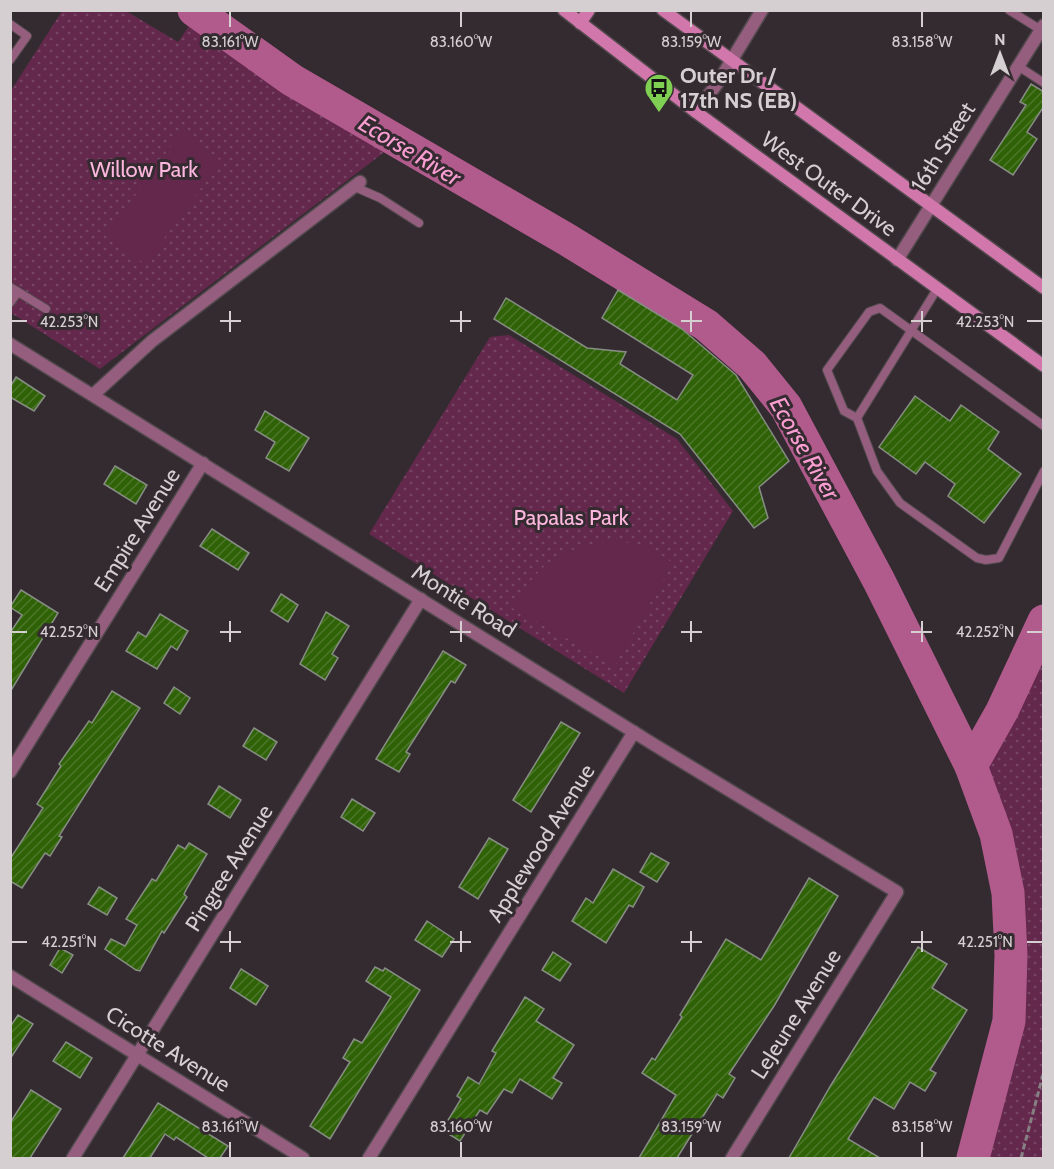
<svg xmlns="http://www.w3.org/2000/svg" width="1054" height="1169" font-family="Cabin,sans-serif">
  <defs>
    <pattern id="green-dots" width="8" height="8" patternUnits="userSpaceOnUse" patternTransform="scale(1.5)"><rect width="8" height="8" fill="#63284c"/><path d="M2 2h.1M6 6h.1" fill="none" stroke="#784665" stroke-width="1.8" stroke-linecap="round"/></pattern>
    <pattern id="building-hatch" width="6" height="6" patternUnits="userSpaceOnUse" patternTransform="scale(1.5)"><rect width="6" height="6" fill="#2f6207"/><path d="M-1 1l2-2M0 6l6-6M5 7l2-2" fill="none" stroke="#4c772a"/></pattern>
  </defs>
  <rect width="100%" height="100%" fill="#342b30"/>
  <!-- green -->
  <g fill="url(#green-dots)">
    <polygon points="62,11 126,11 178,42 196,16 395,144 100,369 11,313 10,92"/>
    <polygon points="509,335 677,439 733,511 624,693 369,534 490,337"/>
    <polygon points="1043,623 1043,1158 973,1158 1009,1021 1011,955 1008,893 996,834 971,766 1002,711"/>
  </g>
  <!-- pitch -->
  <g fill="#63284c">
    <polygon points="181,132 221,161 145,264 106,236"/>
    <path d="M615,540L647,547L673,563L615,665L512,608C541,560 560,549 615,540Z"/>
  </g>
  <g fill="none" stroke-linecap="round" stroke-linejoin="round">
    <!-- river -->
    <g stroke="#b15b8d" stroke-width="33">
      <polyline points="194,10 292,80 566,239 706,325 752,365 786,407 879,581 971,766 996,834 1008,893 1011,955 1009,1021 973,1158"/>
      <polyline points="971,766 1002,711 1044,621"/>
    </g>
  </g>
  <!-- building -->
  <g fill="url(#building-hatch)" stroke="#868d83" stroke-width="1.5">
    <polygon points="1031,84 1044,92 1044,106 1027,132 1037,139 1013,175 990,160 1026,105 1020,102"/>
    <polygon points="618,290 682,329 736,375 789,461 759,487 768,518 754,528 680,434 494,319 506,298 587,348 626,352 620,364 677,400 693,375 602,318"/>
    <polygon points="16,377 45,396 34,411 10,397 10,387"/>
    <polygon points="915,396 950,421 961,405 999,432 988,449 1021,474 984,523 948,496 955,484 925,462 916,474 879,447"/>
    <polygon points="265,411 309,438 289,471 266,458 275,442 255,430"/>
    <polygon points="115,466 147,485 136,504 104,484"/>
    <polygon points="212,529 249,553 238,570 200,546"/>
    <polygon points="21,590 58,613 10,692 10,633 22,615 10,607"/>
    <polygon points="281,594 298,605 288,622 271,611"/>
    <polygon points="326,612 349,626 332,654 338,658 325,680 300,664"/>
    <polygon points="160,614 188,631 177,650 171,646 157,669 126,651 138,632 146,637"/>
    <polygon points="443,651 466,665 455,683 451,681 406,752 410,754 399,772 376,759"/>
    <polygon points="174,687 190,698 180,714 164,703"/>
    <polygon points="112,691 140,708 59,836 62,837 50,856 45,853 22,888 10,881 10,859 43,808 37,804 61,766 59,764 89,721 92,723"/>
    <polygon points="561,722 580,733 531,812 513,800"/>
    <polygon points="254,728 277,742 266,760 243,746"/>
    <polygon points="219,786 241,800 230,818 208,804"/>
    <polygon points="352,799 375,813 363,831 341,817"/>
    <polygon points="489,838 508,849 478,899 459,887"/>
    <polygon points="189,843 207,854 187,888 184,894 187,897 164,933 162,931 140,971 136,970 105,949 111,939 125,946 137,925 126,919 152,879 156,881 178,845 185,849"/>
    <polygon points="651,853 669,863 657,882 640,872"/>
    <polygon points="613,869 644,887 633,907 629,905 606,943 572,921 586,898 593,903"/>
    <polygon points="809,878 838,896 774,1006 729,1074 735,1078 723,1098 717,1094 677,1158 639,1158 676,1095 642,1073 652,1058 655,1060 682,1017 680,1015 726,939 761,960"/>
    <polygon points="99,887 117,898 107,915 88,904"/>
    <polygon points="427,921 454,939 442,957 415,940"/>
    <polygon points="918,947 947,964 932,988 967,1010 930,1070 936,1073 925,1091 910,1082 894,1109 874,1097 848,1139 880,1158 789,1158 831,1085"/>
    <polygon points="60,948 73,955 62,973 50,965"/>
    <polygon points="553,952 571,964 560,981 542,970"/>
    <polygon points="375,967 383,971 385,968 420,990 330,1139 310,1126 350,1062 343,1058 354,1039 362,1043 391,997 366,981"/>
    <polygon points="241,969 268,986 256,1005 230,988"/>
    <polygon points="525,997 544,1009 536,1021 574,1045 553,1078 562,1083 552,1099 520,1079 512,1093 504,1089 487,1114 480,1110 460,1141 442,1130 461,1099 457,1096 468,1077 479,1084 496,1053 492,1051"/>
    <polygon points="18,1015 33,1024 10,1059 10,1027"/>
    <polygon points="66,1042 92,1058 80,1078 53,1061"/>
    <polygon points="31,1090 61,1109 30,1158 10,1158 10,1123"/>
    <polygon points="158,1103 228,1146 220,1158 208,1158 176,1137 174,1140 165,1134 150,1158 123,1158"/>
  </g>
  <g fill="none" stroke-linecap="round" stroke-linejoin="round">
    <!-- lane casing -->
    <g stroke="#51494d" stroke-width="10">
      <g id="lane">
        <polyline points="1009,10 1041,30"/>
        <polyline points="10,24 27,36 10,60"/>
        <polyline points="1018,66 1044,83"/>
        <polyline points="355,187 380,198 419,223"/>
        <polyline points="10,287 46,309"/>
        <polyline points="937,289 857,418 877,471 900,503 977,558 986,560 999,558 1044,471"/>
        <polyline points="10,303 18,292"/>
        <polyline points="857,418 844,411 827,370 869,312 880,308 1044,426"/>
      </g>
    </g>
    <!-- street casing -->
    <g stroke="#51494d" stroke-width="15">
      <g id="street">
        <polyline points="696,112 719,81 762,10"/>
        <polyline points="897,260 1044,25"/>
        <polyline points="10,344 653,744 897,892 732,1158"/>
        <polyline points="93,395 152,341 360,182"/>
        <polyline points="10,772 203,463"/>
        <polyline points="10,976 303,1158"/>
        <polyline points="73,1158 421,599"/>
        <polyline points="369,1158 634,732"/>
      </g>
    </g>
    <!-- secondary casing -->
    <g stroke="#51494d" stroke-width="15">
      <g id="secondary">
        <polyline points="564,10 696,112 1044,366"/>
        <polyline points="663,10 1044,288"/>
        <polyline points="580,23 589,10"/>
      </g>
    </g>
    <!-- path -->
    <polyline stroke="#867f83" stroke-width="3" stroke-dasharray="6 3" stroke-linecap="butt" points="1021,1158 1044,1071"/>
    <!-- lane -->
    <use href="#lane" stroke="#965e7e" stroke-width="8"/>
    <!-- street -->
    <use href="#street" stroke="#965e7e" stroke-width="12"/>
    <!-- secondary -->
    <use href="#secondary" stroke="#d177ab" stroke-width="12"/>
  </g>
  <!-- ticks -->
  <path fill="none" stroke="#d5cfd2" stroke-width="2" d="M230,12V27M461,12V27M691,12V27M922,12V27M230,311V332M461,311V332M691,311V332M922,311V332M12,321H27M220,321H241M450,321H471M681,321H702M911,321H932M1027,321H1042M230,621V642M461,621V642M691,621V642M922,621V642M12,632H27M220,632H241M450,632H471M681,632H702M911,632H932M1027,632H1042M230,931V952M461,931V952M691,931V952M922,931V952M12,942H27M220,942H241M450,942H471M681,942H702M911,942H932M1027,942H1042M230,1142V1157M461,1142V1157M691,1142V1157M922,1142V1157"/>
  <!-- icons -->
  <defs>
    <g id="bus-pin" transform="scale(1.5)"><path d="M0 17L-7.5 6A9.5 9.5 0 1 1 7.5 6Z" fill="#7fd052" stroke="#342b30"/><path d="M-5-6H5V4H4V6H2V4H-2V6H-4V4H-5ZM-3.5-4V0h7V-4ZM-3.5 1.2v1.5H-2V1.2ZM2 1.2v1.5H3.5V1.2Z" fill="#111"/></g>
  </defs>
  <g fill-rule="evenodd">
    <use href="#bus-pin" x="659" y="88"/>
  </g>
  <g text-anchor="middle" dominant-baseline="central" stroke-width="6" stroke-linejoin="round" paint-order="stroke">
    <!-- poi labels -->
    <g font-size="22" font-weight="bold" fill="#d5cfd2" stroke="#342b30" text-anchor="start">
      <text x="680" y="75">Outer Dr /<tspan x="680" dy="25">17th NS (EB)</tspan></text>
    </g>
    <!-- street labels -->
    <g font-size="22" fill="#d5cfd2" stroke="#342b30">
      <text transform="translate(943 147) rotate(-58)">16th Street</text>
      <text transform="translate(829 184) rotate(36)">West Outer Drive</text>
      <text transform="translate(137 530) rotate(-58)">Empire Avenue</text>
      <text transform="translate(464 601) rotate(32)">Montie Road</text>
      <text transform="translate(541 843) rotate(-58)">Applewood Avenue</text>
      <text transform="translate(229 868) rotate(-58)">Pingree Avenue</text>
      <text transform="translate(796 1014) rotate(-58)">LeJeune Avenue</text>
      <text transform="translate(168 1049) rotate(32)">Cicotte Avenue</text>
    </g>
    <!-- park labels -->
    <g font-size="22" fill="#fdb6dd" stroke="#342b30">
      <text x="144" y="169">Willow Park</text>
      <text x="571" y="517">Papalas Park</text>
    </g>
    <!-- water labels -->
    <g font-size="24" font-style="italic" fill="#fa9ed2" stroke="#342b30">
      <text transform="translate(410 150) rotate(31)">Ecorse River</text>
      <text transform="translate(805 448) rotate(60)">Ecorse River</text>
    </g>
  </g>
  <g font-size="15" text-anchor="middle" fill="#d5cfd2" stroke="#342b30" stroke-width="6" stroke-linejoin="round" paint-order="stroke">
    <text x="230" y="47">83.161°W</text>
    <text x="461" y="47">83.160°W</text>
    <text x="691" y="47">83.159°W</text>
    <text x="922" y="47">83.158°W</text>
    <text x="69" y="327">42.253°N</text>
    <text x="985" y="327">42.253°N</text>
    <text x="69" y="637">42.252°N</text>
    <text x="985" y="637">42.252°N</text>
    <text x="69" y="947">42.251°N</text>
    <text x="985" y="947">42.251°N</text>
    <text x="230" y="1132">83.161°W</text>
    <text x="461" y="1132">83.160°W</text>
    <text x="691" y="1132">83.159°W</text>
    <text x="922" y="1132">83.158°W</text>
  </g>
  <!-- border -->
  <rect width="1054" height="1169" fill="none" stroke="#d5cfd2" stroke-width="24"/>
  <!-- north arrow -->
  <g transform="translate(1000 54)" stroke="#342b30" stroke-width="4.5" paint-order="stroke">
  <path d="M0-4.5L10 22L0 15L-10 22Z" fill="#d5cfd2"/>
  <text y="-9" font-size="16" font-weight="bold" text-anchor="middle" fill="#d5cfd2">N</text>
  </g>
</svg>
